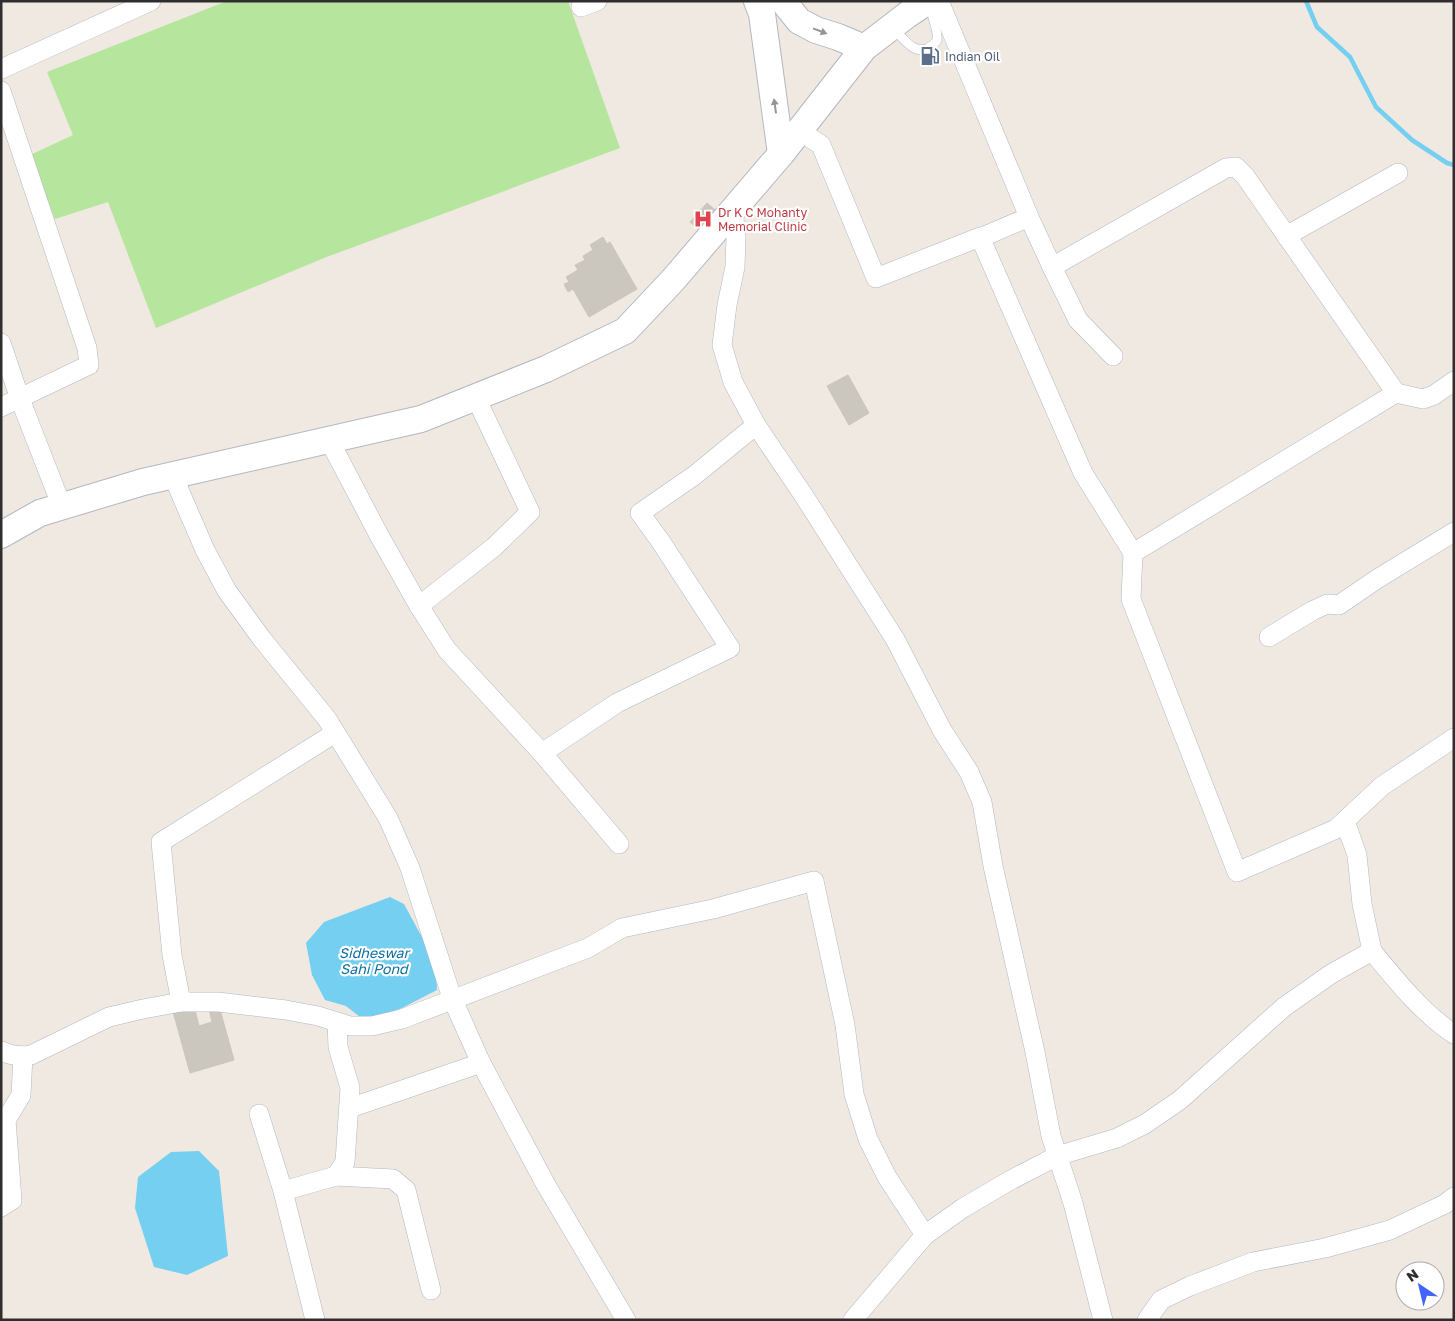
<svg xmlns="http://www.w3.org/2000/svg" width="1455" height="1321" font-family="'Golos Text',sans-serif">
  <rect width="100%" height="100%" fill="#efe9e1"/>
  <!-- green -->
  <polygon fill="#b6e59e" points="227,1 568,1 620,148 324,258 156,328 108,202 55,219 30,155 73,135 47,72"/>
  <!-- water -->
  <g fill="#75cff0">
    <polygon points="390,897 404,904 430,952 436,970 437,990 402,1008 374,1018 360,1017 346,1006 325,1000 312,975 306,943 324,922"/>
    <polygon points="199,1151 219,1171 228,1256 187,1275 154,1267 135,1208 138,1177 171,1152"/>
  </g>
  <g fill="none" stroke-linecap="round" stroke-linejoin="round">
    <!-- stream -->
    <polyline stroke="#75cff0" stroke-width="4.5" points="1306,1 1317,27 1350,57 1376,107 1412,140 1447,163 1454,165"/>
  </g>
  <!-- building -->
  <g fill="#cbc7bf" stroke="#cbc5ba">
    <polygon points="707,203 722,216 706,235 690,222"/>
    <polygon points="603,237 607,244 610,242 637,289 589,317 573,289 568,292 564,284 569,282 566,277 578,270 575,265 585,260 583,256 593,250 590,245"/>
    <polygon points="848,375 869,413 849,425 827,386"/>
    <polygon points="193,1002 199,1026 212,1022 209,1009 219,1006 234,1060 190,1073 172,1008"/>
  </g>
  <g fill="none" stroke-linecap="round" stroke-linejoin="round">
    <!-- lane casing -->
    <g stroke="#b4b7c1" stroke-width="10">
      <path id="lane" d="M894,29C902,37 915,56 928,48C931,46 936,43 937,40C939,33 931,12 929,4"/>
    </g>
    <!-- street casing -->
    <g stroke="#b4b7c1" stroke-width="20">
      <g id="street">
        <polyline points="939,1 1029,217 980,238"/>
        <polyline points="581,7 597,1"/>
        <polyline points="1,69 151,1"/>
        <polyline points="1,91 87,348 89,365 1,407"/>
        <polyline points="800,131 821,145 876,278 980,237 1083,473 1133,553 1396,393 1423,399 1434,395 1454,381"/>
        <polyline points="733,209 736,238 735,267 727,305 722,345 733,382 756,425 804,496 895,639 942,730 969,772 982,802 993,866 1035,1052 1051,1136 1073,1203 1103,1320"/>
        <polyline points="1029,217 1052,267 1226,168 1236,167 1245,176 1396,393"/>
        <polyline points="1286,236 1398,173"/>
        <polyline points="1052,267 1078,320 1113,356"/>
        <polyline points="1,343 20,399 62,507"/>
        <polyline points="329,440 380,537 419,606 447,650 542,753 619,844"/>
        <polyline points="173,476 205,550 227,591 262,639 327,719 388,818 410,868 452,998 481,1063 546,1185 626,1320"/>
        <polyline points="1133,553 1131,599 1237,872 1336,829 1382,786 1454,738"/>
        <polyline points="419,606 494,547 530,512 476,398"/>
        <polyline points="1269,637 1312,611 1327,604 1339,605 1377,579 1454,532"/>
        <polyline points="542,753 617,703 730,648 661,542 640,513 695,475 756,425"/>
        <path d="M1372,951C1395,979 1423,1014 1454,1034"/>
        <polyline points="181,1002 172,955 161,842 335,733"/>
        <path d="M1,1051C10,1055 21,1057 31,1055L109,1017L143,1009L181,1002H218L286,1010L318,1016L350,1026H372L402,1019L588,948L622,928L713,909L814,881L845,1025L854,1094L868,1139L887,1177L925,1235L963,1208L1009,1181L1057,1156L1117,1138L1145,1124L1180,1100L1284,1007L1331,974L1372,951L1362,904L1357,855L1345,821"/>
        <polyline points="350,1108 481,1063"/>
        <polyline points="259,1114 283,1191 315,1320"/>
        <polyline points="336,1176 393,1179 406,1190 431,1290"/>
        <polyline points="283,1191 336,1176 345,1162 350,1088 338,1047 337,1022"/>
        <polyline points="1,1207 12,1200 6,1120 21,1095 23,1056"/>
        <polyline points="853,1320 925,1235"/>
        <polyline points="1147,1320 1161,1300 1190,1286 1253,1262 1325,1248 1390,1230 1445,1204 1454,1197"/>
      </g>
    </g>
    <!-- secondary casing -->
    <g stroke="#b4b7c1" stroke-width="28">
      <g id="secondary">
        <polyline points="757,1 762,14 781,154"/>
        <polyline points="783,1 799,21 816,30 838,37 864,48"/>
        <polyline points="1,535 40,513 143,482 421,419 546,369 625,331 673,280 781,154 864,48 907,15 928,1"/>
      </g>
    </g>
    <!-- lane -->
    <use href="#lane" stroke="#fff" stroke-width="9"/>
    <!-- street -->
    <use href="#street" stroke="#fff" stroke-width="19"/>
    <!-- secondary -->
    <use href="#secondary" stroke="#fff" stroke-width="26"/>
  </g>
  <!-- one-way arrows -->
  <defs><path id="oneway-solid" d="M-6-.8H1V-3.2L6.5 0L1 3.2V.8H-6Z" transform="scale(1.25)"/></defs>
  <g fill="#969696">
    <use href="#oneway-solid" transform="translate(820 31) rotate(21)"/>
    <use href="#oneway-solid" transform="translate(775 106) rotate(-98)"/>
  </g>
  <!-- icons -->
  <defs>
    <g id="fuel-bare" transform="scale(1.5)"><path d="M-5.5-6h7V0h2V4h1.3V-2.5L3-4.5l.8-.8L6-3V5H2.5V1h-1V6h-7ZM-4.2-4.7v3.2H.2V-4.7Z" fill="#5c6f8a" stroke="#fff" stroke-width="2.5" paint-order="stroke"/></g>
    <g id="hospital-bare" transform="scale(1.5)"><path d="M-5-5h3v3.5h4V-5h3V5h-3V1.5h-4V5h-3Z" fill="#e0444e" stroke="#fff" stroke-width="2.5" paint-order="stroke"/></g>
  </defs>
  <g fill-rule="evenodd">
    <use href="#fuel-bare" x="930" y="56"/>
    <use href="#hospital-bare" x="703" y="219"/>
  </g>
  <g text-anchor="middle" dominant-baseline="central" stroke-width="4.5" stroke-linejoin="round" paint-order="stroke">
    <!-- service labels -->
    <g font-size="12" fill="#4e5e75" stroke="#fff" text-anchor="start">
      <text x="945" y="56">Indian Oil</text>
    </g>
    <!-- health labels -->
    <g font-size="12" fill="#be3a42" stroke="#fff" text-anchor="start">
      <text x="718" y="212">Dr K C Mohanty<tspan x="718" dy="14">Memorial Clinic</tspan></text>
    </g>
    <!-- water labels -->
    <g font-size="14" font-style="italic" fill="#0d6fa3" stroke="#fff">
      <text x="374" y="952">Sidheswar<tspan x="374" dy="16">Sahi Pond</tspan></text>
    </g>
  </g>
  <!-- border -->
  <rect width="1455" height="1321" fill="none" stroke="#2e2e2e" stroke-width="5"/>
  <!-- north arrow -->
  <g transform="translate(1420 1286) rotate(325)"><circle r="24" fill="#ffffff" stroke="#ababab"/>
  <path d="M0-4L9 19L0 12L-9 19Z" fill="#4264fb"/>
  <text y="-8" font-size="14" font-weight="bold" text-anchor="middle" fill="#2e2e2e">N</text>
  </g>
</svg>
